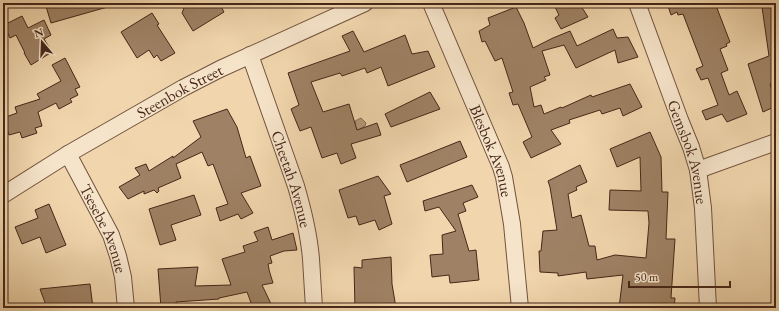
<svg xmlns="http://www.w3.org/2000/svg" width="779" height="311" font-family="'EB Garamond',serif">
  <rect width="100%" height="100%" fill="#f1d6ad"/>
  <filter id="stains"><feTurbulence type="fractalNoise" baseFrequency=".005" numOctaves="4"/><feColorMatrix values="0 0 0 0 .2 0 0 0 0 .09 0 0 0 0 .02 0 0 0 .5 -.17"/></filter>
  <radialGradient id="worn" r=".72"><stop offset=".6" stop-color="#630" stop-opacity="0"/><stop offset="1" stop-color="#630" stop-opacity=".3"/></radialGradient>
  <!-- water -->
  <polygon fill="#b79a7a" stroke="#8a6c53" points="361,118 366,123 365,126 361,128 364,137 349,128 356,124 355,121"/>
  <!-- building -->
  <g fill="#9f8265" stroke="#462618">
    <polygon points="45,3 110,3 111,6 51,23"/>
    <polygon points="181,3 219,3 224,12 193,31 182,13 184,8"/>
    <polygon points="553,3 579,3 588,17 561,29 555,18 559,15"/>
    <polygon points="667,3 715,3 730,42 726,44 727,46 720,49 728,70 721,73 729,95 737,91 747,114 727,122 722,114 706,120 702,111 718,105 708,78 701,80 696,69 703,66 683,14 678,15 677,12 671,15"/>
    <polygon points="776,4 776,81 770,84 776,106 763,112 748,64 769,56 762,7"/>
    <polygon points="516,7 524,23 533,48 553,38 570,31 577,46 613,29 617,38 628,37 638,57 618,63 615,50 576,68 564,45 542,51 550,75 544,77 546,80 530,87 534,107 541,105 544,114 561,107 562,108 591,95 592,97 630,84 642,107 623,116 620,108 602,114 600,110 569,120 570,123 551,130 561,144 531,158 523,142 532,137 518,104 513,105 509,93 513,92 502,58 495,61 485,41 482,42 479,31 490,25 488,18"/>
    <polygon points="152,13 159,24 157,25 175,53 161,61 157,55 154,58 149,50 137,58 121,32"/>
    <polygon points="22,16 28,28 44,20 51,35 44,39 52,52 31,65 24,53 25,53 16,35 10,38 4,25"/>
    <polygon points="353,31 364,52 405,35 412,54 428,51 435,67 388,86 381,67 367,73 365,68 342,76 340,73 311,82 323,112 349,104 357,130 377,123 381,135 351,144 356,158 341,164 337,153 322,158 311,127 300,131 291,109 299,105 288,73 350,51 342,36"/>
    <polygon points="65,58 80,87 75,89 78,95 70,99 72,102 59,109 56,103 38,112 42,126 35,128 37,133 22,138 20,132 9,135 3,118 17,113 15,107 40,99 37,94 61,81 52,65"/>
    <polygon points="430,92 440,109 391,127 385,114"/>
    <polygon points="227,109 237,127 246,158 250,156 261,186 241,193 253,213 241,219 238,214 220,221 216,208 228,204 213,164 208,166 202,152 176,164 181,178 158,188 159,191 157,193 154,190 144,194 144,191 128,199 119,187 140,175 135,168 146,164 149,171 173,156 173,158 201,137 193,121"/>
    <polygon points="650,132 661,157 662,192 668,192 666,239 675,239 671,298 675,298 674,308 619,308 623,275 587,279 586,272 558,276 558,273 540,272 539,251 541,251 543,231 557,230 550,187 548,181 580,165 587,182 576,187 577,190 568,194 572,218 581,215 589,246 595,246 597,260 615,255 646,258 649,223 648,211 609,210 610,190 641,191 640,157 617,167 610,149"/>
    <polygon points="460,141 467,157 407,182 400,165"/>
    <polygon points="378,176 391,194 384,196 392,224 379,230 375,220 359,225 356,216 348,218 339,190"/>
    <polygon points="472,185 478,197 463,203 466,211 458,214 469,251 476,250 479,280 450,283 449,275 432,277 430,255 443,254 442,235 456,231 439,207 425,211 423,201"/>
    <polygon points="194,195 201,215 171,225 176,240 160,245 149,209"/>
    <polygon points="49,204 66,245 46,253 40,237 22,244 15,227 38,218 35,210"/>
    <polygon points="268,227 272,240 293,233 297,250 284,251 270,256 272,263 268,264 269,269 269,270 273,283 262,285 273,308 253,308 247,292 219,298 219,299 176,302 177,308 161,308 158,269 198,267 195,286 231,285 222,259 245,252 243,246 258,241 254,232"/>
    <polygon points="391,257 392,284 396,308 355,308 354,267 362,268 362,260"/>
    <polygon points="90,284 93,308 47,308 40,289"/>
  </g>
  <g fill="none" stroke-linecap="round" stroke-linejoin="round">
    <!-- street casing -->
    <g stroke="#71523d" stroke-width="18">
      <g id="street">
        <path id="s1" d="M431,3L501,167L504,177L512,224L520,308"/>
        <path id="s2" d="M637,3L680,120L691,147L698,170L703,208L708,308"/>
        <path id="s3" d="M250,55L296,186C303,210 309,234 311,259C312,275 313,292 314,308"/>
        <path id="s4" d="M68,154L111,235L118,256L123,277L126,308"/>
        <polyline points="698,170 776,142"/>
        <path id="s5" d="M3,195L68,154L183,88L220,69L365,3"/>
      </g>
    </g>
    <!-- street -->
    <use href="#street" stroke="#f6e4ca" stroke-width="16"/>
  </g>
  <g text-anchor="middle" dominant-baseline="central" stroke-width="4" stroke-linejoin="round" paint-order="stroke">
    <!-- street labels -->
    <g font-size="16" fill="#462618" stroke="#f6e4ca">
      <text stroke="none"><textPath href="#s5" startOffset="205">Steenbok Street</textPath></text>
      <text stroke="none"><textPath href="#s1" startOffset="160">Blesbok Avenue</textPath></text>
      <text stroke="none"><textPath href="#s2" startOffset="158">Gemsbok Avenue</textPath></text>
      <text stroke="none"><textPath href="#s3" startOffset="131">Cheetah Avenue</textPath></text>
      <text stroke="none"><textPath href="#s4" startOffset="83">Tsesebe Avenue</textPath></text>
    </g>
  </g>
  <!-- margin -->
  <rect width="779" height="311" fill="none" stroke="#f1d6ad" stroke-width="16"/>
  <rect x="4" y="4" width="771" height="303" fill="none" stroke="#462618" stroke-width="2"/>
  <rect x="8" y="8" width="763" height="295" fill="none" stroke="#462618"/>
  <!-- north arrow -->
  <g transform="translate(42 42) rotate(341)" stroke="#f6e4ca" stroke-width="3" paint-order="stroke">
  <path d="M0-3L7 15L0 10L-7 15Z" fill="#462618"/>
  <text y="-6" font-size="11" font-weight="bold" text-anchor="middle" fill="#462618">N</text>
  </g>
  <!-- scale -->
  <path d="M629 281v6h101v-6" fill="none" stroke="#462618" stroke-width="2"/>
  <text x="635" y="281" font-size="12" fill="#462618" stroke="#f6e4ca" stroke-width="3" paint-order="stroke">50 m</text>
  <rect width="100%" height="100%" filter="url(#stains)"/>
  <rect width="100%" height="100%" fill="url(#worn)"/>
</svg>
